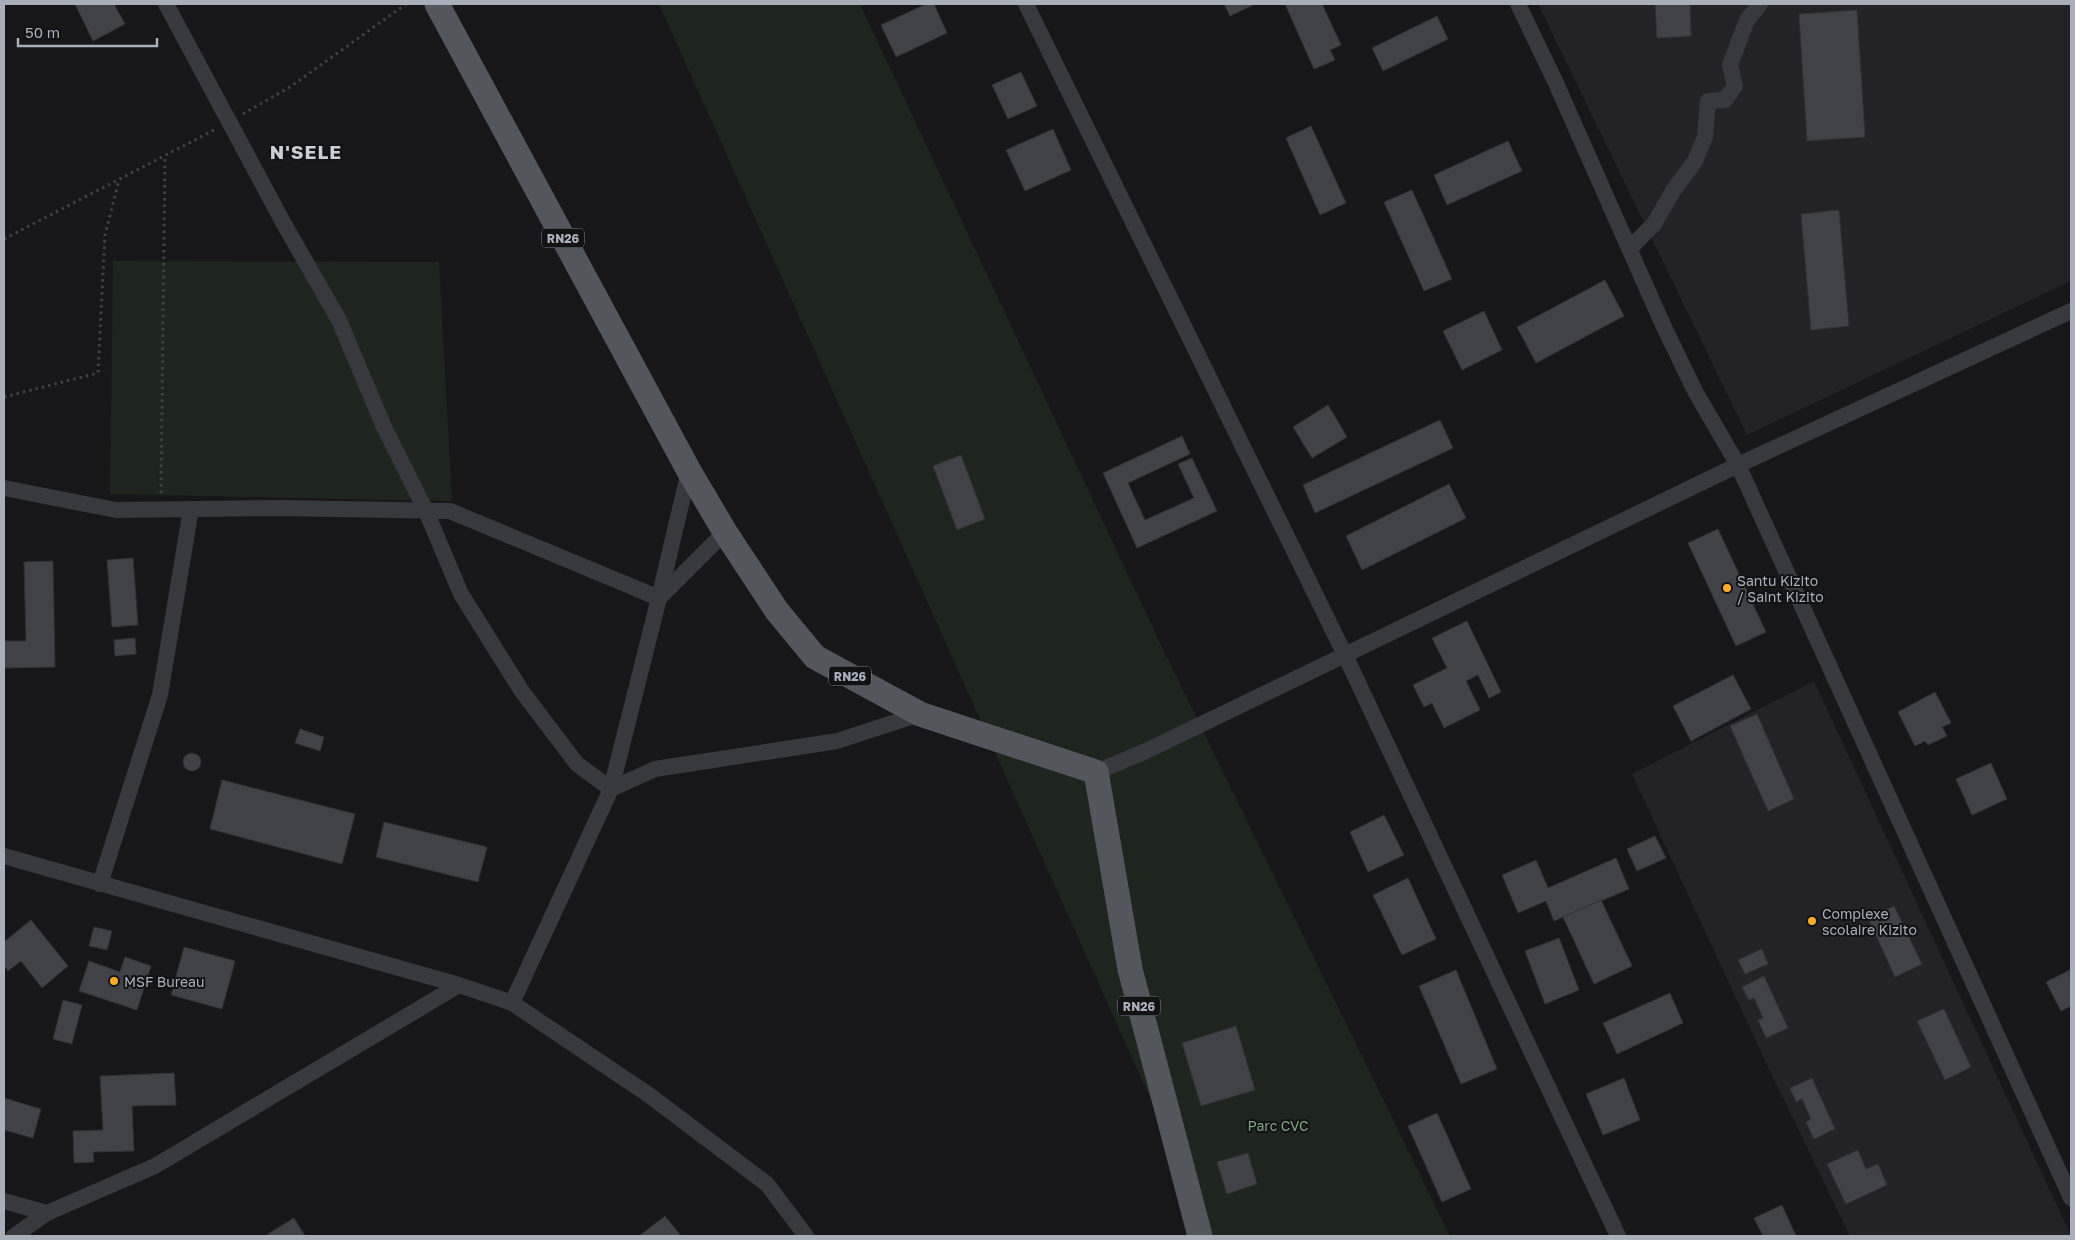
<svg xmlns="http://www.w3.org/2000/svg" width="2075" height="1240" font-family="'Golos Text',sans-serif">
  <rect width="100%" height="100%" fill="#17171a"/>
  <!-- built -->
  <g fill="#232327">
    <polygon points="1538,4 2071,4 2071,281 1747,435"/>
    <polygon points="1814,681 2071,1236 1850,1236 1768,1067 1632,774"/>
  </g>
  <!-- green -->
  <g fill="#1d251e">
    <polygon points="659,4 860,4 1160,643 1450,1236 1212,1236"/>
    <polygon points="113,261 439,262 452,501 110,494"/>
  </g>
  <!-- building -->
  <g fill="#414247" stroke="#313136">
    <polygon points="75,4 114,4 125,24 93,41"/>
    <polygon points="926,4 934,4 947,33 896,57 881,25"/>
    <polygon points="1224,4 1255,4 1230,16"/>
    <polygon points="1285,4 1322,4 1341,45 1330,50 1335,60 1314,69"/>
    <polygon points="1655,4 1690,4 1691,36 1657,38"/>
    <polygon points="1857,10 1865,137 1807,141 1799,14"/>
    <polygon points="1437,16 1448,39 1383,71 1372,48"/>
    <polygon points="1021,72 1037,106 1008,119 992,85"/>
    <polygon points="1311,126 1346,203 1320,215 1286,138"/>
    <polygon points="1053,129 1071,170 1025,191 1006,150"/>
    <polygon points="1508,141 1522,171 1447,205 1434,175"/>
    <polygon points="1412,190 1452,279 1424,291 1384,202"/>
    <polygon points="1839,210 1849,326 1811,330 1801,214"/>
    <polygon points="1605,280 1624,316 1536,363 1517,327"/>
    <polygon points="1484,311 1502,350 1462,370 1443,331"/>
    <polygon points="1328,405 1347,437 1312,458 1293,427"/>
    <polygon points="1440,420 1453,448 1315,513 1303,485"/>
    <polygon points="1182,436 1190,454 1128,483 1145,520 1194,498 1178,464 1192,458 1217,511 1137,548 1103,473"/>
    <polygon points="961,455 985,519 957,530 933,466"/>
    <polygon points="1449,484 1466,518 1362,570 1346,536"/>
    <polygon points="1718,529 1766,632 1736,646 1688,543"/>
    <polygon points="133,558 138,625 112,627 107,560"/>
    <polygon points="53,561 55,667 4,668 4,641 26,641 24,562"/>
    <polygon points="1467,621 1501,692 1489,698 1478,675 1466,681 1480,710 1444,728 1432,703 1424,707 1413,685 1447,668 1432,638"/>
    <polygon points="135,638 136,654 115,656 114,640"/>
    <polygon points="1733,675 1751,709 1691,741 1673,706"/>
    <polygon points="1935,692 1951,723 1942,727 1947,736 1928,745 1925,741 1915,746 1898,712"/>
    <polygon points="1757,714 1794,799 1768,811 1730,726"/>
    <polygon points="300,729 324,737 320,751 295,743"/>
    <circle cx="192" cy="762" r="9"/>
    <polygon points="1991,763 2007,799 1972,815 1956,779"/>
    <polygon points="222,780 355,814 342,864 210,829"/>
    <polygon points="1384,815 1404,855 1368,872 1350,832"/>
    <polygon points="384,822 487,847 478,882 376,857"/>
    <polygon points="1655,836 1666,858 1637,871 1627,849"/>
    <polygon points="1616,858 1629,889 1554,921 1546,901 1518,913 1502,875 1536,860 1548,888"/>
    <polygon points="1408,878 1436,939 1402,955 1373,895"/>
    <polygon points="1601,900 1632,966 1594,984 1563,917"/>
    <polygon points="1894,906 1922,964 1895,977 1868,918"/>
    <polygon points="31,920 68,966 42,988 21,961 8,971 4,965 4,942"/>
    <polygon points="94,927 112,931 107,950 89,946"/>
    <polygon points="1559,938 1579,990 1545,1004 1525,951"/>
    <polygon points="184,947 235,961 222,1009 171,995"/>
    <polygon points="1762,949 1768,964 1745,974 1738,960"/>
    <polygon points="125,957 151,966 137,1010 79,991 89,961 120,972"/>
    <polygon points="1456,970 1497,1069 1461,1084 1419,986"/>
    <polygon points="2070,970 2071,1006 2061,1011 2046,982"/>
    <polygon points="1764,976 1788,1028 1766,1038 1758,1020 1763,1018 1754,998 1749,1000 1742,987"/>
    <polygon points="1670,993 1683,1023 1617,1054 1603,1023"/>
    <polygon points="63,1000 82,1005 72,1044 53,1039"/>
    <polygon points="1944,1009 1971,1067 1945,1080 1917,1021"/>
    <polygon points="1236,1026 1255,1090 1201,1106 1182,1043"/>
    <polygon points="174,1073 176,1105 132,1106 134,1151 93,1152 94,1162 74,1163 73,1131 103,1130 100,1076"/>
    <polygon points="1624,1078 1640,1120 1603,1135 1586,1094"/>
    <polygon points="1812,1078 1835,1129 1814,1139 1806,1122 1811,1119 1802,1099 1796,1102 1790,1088"/>
    <polygon points="4,1098 41,1109 33,1138 4,1130"/>
    <polygon points="1437,1113 1471,1189 1442,1202 1408,1126"/>
    <polygon points="1858,1150 1866,1169 1878,1164 1887,1185 1846,1204 1827,1164"/>
    <polygon points="1248,1153 1257,1184 1227,1194 1217,1162"/>
    <polygon points="1782,1205 1796,1236 1763,1236 1754,1218"/>
    <polygon points="665,1216 681,1236 639,1236"/>
    <polygon points="294,1218 305,1236 269,1236 268,1234"/>
  </g>
  <g fill="none" stroke-linecap="round" stroke-linejoin="round">
    <!-- path -->
    <g stroke="#3e4146" stroke-width="3" stroke-dasharray="2.5 4" stroke-linecap="butt">
      <polyline points="243,114 290,87 406,4"/>
      <polyline points="4,239 216,129"/>
      <polyline points="4,397 98,373 105,235 119,180"/>
      <polyline points="161,493 165,156"/>
    </g>
    <!-- street -->
    <g stroke="#38393f" stroke-width="16">
      <polyline points="166,4 284,224 339,320 384,427 426,511 461,594 521,690 577,764 611,789"/>
      <polyline points="1026,4 1345,655 1618,1236"/>
      <polyline points="1518,4 1555,81 1663,325 1696,393 1738,465 2071,1198"/>
      <polyline points="1630,248 1654,224 1673,191 1695,161 1705,137 1708,101 1725,100 1735,86 1730,65 1747,20 1760,4"/>
      <polyline points="4,488 116,510 280,508 450,511 659,598 725,532"/>
      <polyline points="1096,772 1144,752 1738,465 2071,311"/>
      <polyline points="611,789 655,769 837,741 920,714"/>
      <polyline points="4,856 459,985 512,1003 649,1095 767,1184 806,1236"/>
      <polyline points="100,884 160,695 191,509"/>
      <polyline points="512,1003 611,789 659,598 689,471"/>
      <polyline points="4,1201 47,1213"/>
      <polyline points="14,1236 47,1213 155,1166 459,985"/>
    </g>
    <!-- primary -->
    <polyline stroke="#54565e" stroke-width="25" points="437,4 689,471 725,532 777,611 815,657 920,714 1096,772 1130,969 1200,1236"/>
  </g>
  <!-- markers -->
  <g fill="#ffac2a" stroke="#121215" stroke-width="2">
    <circle cx="1727" cy="588" r="5"/>
    <circle cx="1812" cy="921" r="5"/>
    <circle cx="114" cy="981" r="5"/>
  </g>
  <g text-anchor="middle" dominant-baseline="central" stroke-width="4" stroke-linejoin="round" paint-order="stroke">
    <!-- shield labels -->
    <g fill="#121215" stroke="#7b8088" stroke-width="1">
      <rect x="542" y="228.5" width="42" height="19" rx="4"/>
      <rect x="829" y="666.5" width="42" height="19" rx="4"/>
      <rect x="1118" y="996.5" width="42" height="19" rx="4"/>
    </g>
    <g font-size="12" font-weight="bold" fill="#a8afba">
      <text x="563" y="238">RN26</text>
      <text x="850" y="676">RN26</text>
      <text x="1139" y="1006">RN26</text>
    </g>
    <!-- poi labels -->
    <g font-size="14" fill="#a8afba" stroke="#121215" text-anchor="start">
      <text x="1737" y="580">Santu Kizito<tspan x="1737" dy="16">/ Saint Kizito</tspan></text>
      <text x="1822" y="913">Complexe<tspan x="1822" dy="16">scolaire Kizito</tspan></text>
      <text x="124" y="981">MSF Bureau</text>
    </g>
    <!-- park labels -->
    <g font-size="14" fill="#7ea77f" stroke="#121215">
      <text x="1278" y="1125">Parc CVC</text>
    </g>
    <!-- district labels -->
    <g font-size="19" font-weight="bold" letter-spacing="1" fill="#caced6" stroke="#121215">
      <text x="306" y="151">N'SELE</text>
    </g>
  </g>
  <!-- border -->
  <rect width="2075" height="1240" fill="none" stroke="#a8afba" stroke-width="10"/>
  <!-- scale -->
  <path d="M18 38v8h139v-8" fill="none" stroke="#a8afba" stroke-width="2.5"/>
  <text x="25" y="38" font-size="15" fill="#a8afba" stroke="#121215" stroke-width="4" paint-order="stroke">50 m</text>
</svg>
